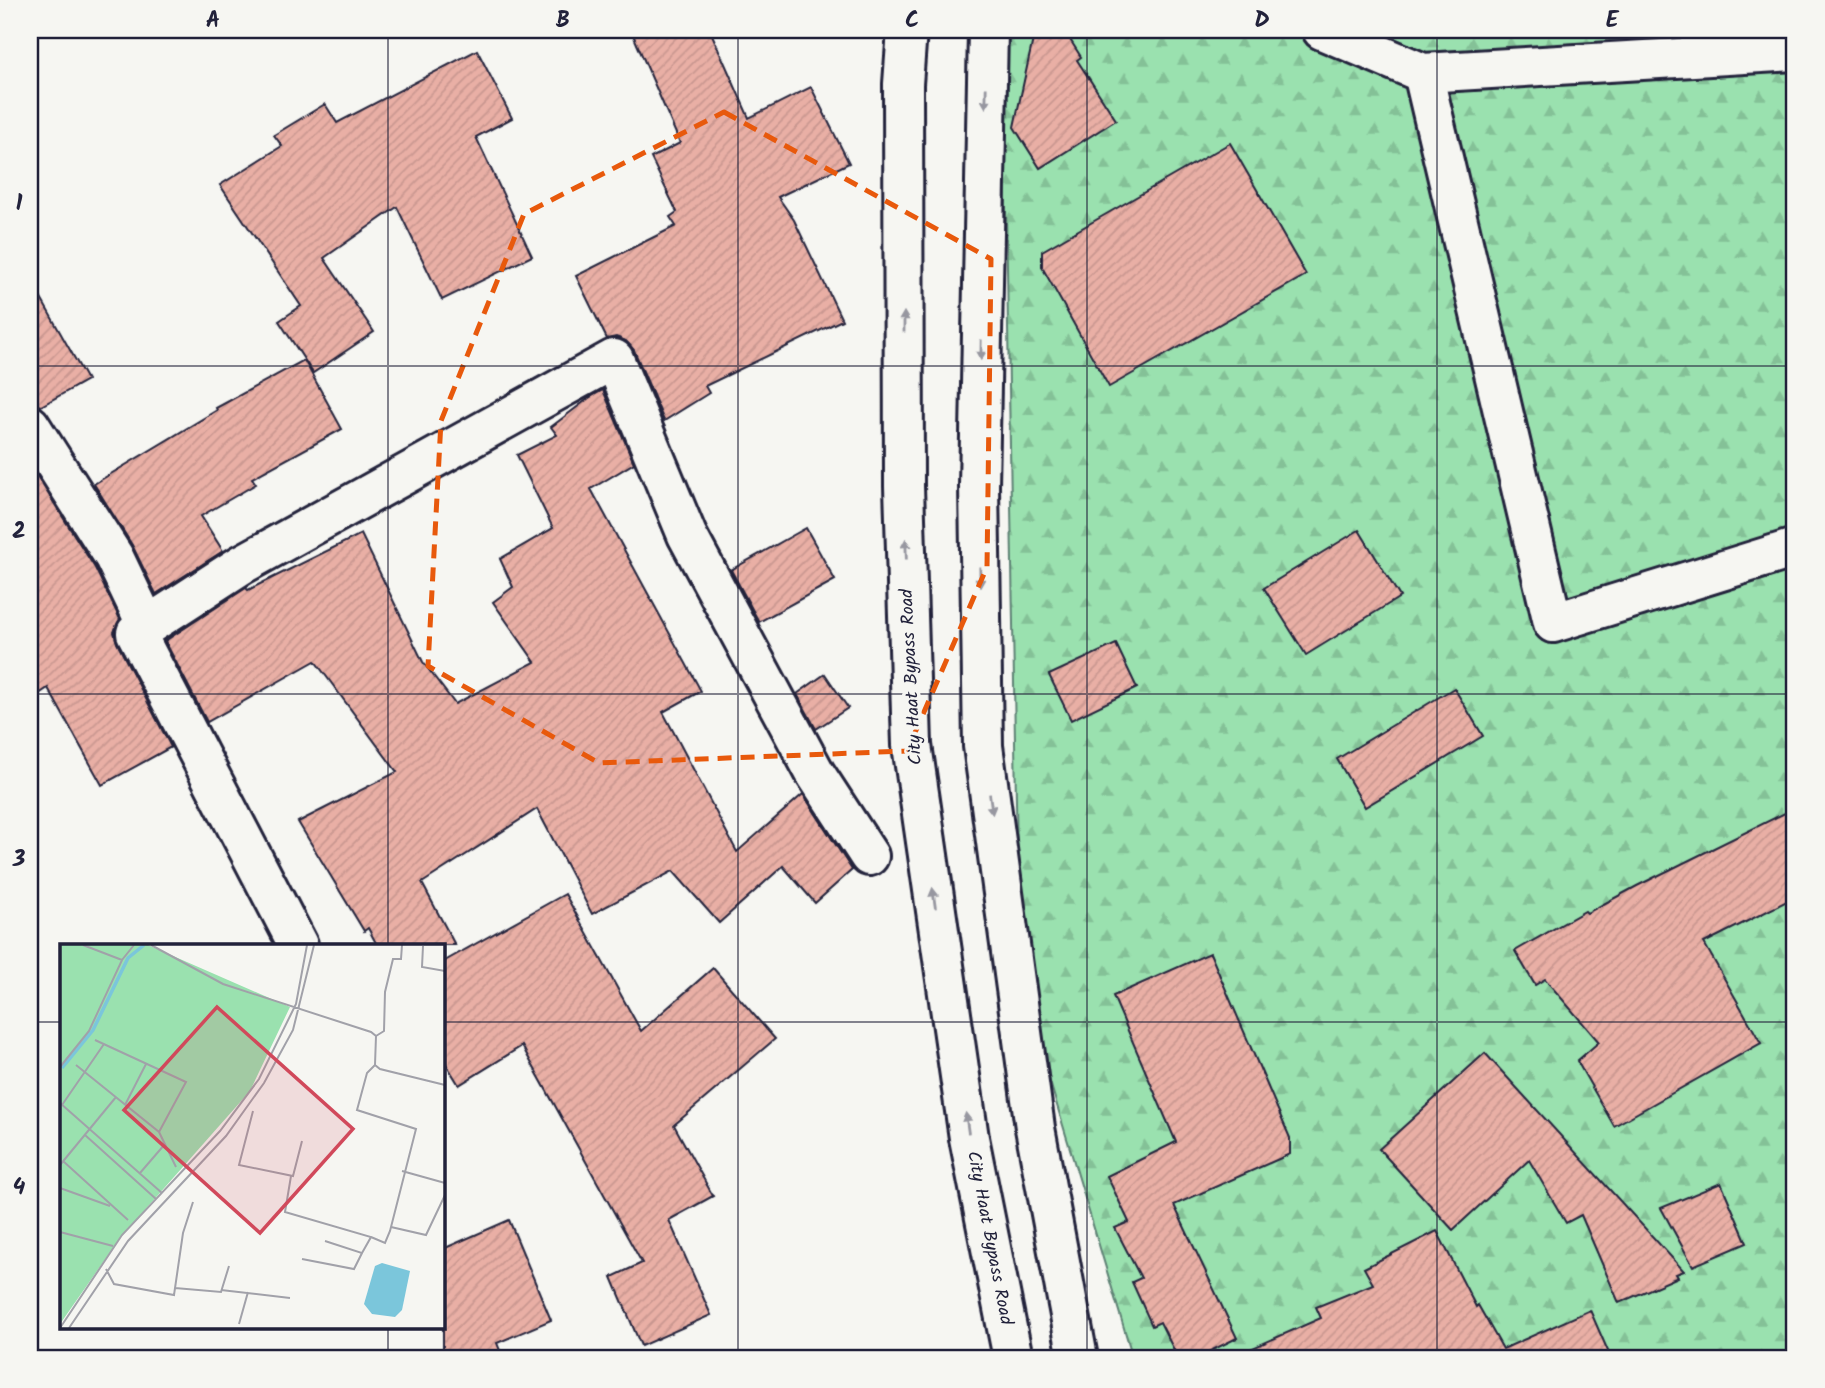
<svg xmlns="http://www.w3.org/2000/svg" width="1825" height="1388" font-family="Kalam,sans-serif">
  <defs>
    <pattern id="forest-firs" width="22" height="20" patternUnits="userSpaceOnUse" patternTransform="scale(1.75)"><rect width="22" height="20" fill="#9ae1af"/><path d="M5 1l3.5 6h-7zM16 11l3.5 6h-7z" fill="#84c197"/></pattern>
    <pattern id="building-hatch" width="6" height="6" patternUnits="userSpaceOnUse" patternTransform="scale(1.75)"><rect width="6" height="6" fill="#e9afa5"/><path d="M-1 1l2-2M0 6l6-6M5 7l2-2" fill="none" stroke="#c8968f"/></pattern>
  </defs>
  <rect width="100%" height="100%" fill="#f6f6f2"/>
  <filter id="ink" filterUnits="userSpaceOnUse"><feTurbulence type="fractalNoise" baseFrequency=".0143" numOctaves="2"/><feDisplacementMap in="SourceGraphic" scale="14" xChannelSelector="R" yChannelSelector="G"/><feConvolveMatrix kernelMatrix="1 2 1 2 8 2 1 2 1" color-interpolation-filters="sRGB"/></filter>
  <g filter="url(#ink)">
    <!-- forest -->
    <polygon fill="url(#forest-firs)" stroke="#5e8275" stroke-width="2" points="1003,30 1795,30 1795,1358 1133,1358 1019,979"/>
    <!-- building -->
    <g fill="url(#building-hatch)" stroke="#22223b" stroke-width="2">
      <polygon points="631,30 710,30 749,118 811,87 849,163 778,197 794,220 842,320 705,386 709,393 664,421 634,350 626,341 616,337 607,339 576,276 676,226 670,217 677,212 651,158 680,143"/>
      <polygon points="1035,30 1064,30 1081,57 1077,60 1116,120 1040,168 1014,127"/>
      <polygon points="477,50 512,118 476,137 532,256 442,300 397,207 324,258 374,332 313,373 279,321 301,306 220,185 282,146 274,135 325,104 337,123"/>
      <polygon points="1230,143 1306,275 1109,387 1042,267 1042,251"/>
      <polygon points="30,279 87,380 41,406 30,403"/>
      <polygon points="304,360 342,429 252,478 256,484 201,516 223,551 156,594 132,545 94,484 217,410 216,408"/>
      <polygon points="603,390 634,463 591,489 701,691 663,712 737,852 803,794 852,870 815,903 783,866 719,923 673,871 592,914 537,809 422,883 455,945 377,945 368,928 364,931 298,822 397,772 315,661 207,722 165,641 246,588 248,590 361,534 423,662 455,704 535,662 493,602 513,587 500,559 553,528 517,455 557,435 551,427 589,398"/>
      <polygon points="30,465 95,568 120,619 114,632 117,643 171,747 102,785 48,688 30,700"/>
      <polygon points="806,528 835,580 759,622 731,570"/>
      <polygon points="1359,530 1400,597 1306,655 1264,588"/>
      <polygon points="1116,644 1137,688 1071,720 1049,675"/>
      <polygon points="825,674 848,708 816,729 797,694"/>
      <polygon points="1454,688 1483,736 1365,807 1337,759"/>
      <polygon points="1795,808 1795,897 1704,943 1761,1043 1614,1126 1577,1061 1599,1042 1545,979 1535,985 1515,951 1585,911 1587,913 1637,886"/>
      <polygon points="565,894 641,1031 713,968 775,1039 674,1125 713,1196 669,1220 711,1315 641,1346 612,1277 642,1263 522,1046 459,1085 443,1059 443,962"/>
      <polygon points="1210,953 1290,1138 1290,1154 1174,1205 1237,1338 1196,1358 1178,1358 1160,1322 1152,1326 1132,1282 1141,1278 1115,1228 1129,1222 1107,1176 1176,1142 1113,996"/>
      <polygon points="1485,1053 1684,1271 1676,1274 1678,1277 1619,1303 1581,1215 1566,1223 1529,1160 1453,1230 1379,1149"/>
      <polygon points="1721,1183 1747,1243 1693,1266 1661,1208"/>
      <polygon points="509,1220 551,1320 497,1343 503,1358 443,1358 443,1249"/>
      <polygon points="1437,1231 1476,1307 1478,1305 1503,1349 1590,1310 1611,1358 1230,1358 1321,1318 1316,1307 1373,1284 1364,1268"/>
    </g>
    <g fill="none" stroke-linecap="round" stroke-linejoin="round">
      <!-- street casing -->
      <g stroke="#22223b" stroke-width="44">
        <g id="street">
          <polyline points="1322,30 1423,73 1795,51"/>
          <polyline points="1423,73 1553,623 1795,548"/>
          <polyline points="30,425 114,557 147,626"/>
          <polyline points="298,945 136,633 241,565 614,359 687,535 815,773 869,856"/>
        </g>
      </g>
      <!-- primary casing -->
      <g stroke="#22223b" stroke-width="44">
        <g id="primary">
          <polyline points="907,30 903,84 904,486 912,745 969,1138 1013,1358"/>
          <polyline points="988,30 979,486 983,746 1035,1128 1078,1358"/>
        </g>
      </g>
      <!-- street -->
      <use href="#street" stroke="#f6f6f2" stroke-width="38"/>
      <!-- primary -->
      <use href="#primary" stroke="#f6f6f2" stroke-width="38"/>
    </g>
    <!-- one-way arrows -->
    <defs><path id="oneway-solid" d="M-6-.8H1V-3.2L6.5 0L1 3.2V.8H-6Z" transform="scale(1.75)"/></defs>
    <g fill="#9797a0">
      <use href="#oneway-solid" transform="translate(986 98) rotate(91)"/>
      <use href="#oneway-solid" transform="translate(904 322) rotate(-90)"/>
      <use href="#oneway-solid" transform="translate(981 350) rotate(91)"/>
      <use href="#oneway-solid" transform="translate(906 549) rotate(-92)"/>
      <use href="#oneway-solid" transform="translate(980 577) rotate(89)"/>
      <use href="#oneway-solid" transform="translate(991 804) rotate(82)"/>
      <use href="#oneway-solid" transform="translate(934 898) rotate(-98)"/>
      <use href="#oneway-solid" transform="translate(967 1123) rotate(-98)"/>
    </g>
  </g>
  <!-- marked area -->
  <path fill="none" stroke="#e8590c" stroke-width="5" stroke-dasharray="14 9" stroke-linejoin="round" d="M724,112L991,259L987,567L907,751L599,763L428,666L441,421L524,214Z"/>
  <!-- grid -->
  <path fill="none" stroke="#22223b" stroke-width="2" stroke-opacity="0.55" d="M388,30V945M738,30V1358M1087,30V1358M1437,30V1358M30,366H1795M30,694H1795M30,1022H61M443,1022H1795M388,1327V1358"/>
  <g text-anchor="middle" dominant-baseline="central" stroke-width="7" stroke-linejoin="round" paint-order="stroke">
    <!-- street labels -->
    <g font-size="18" fill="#22223b" stroke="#f6f6f2">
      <text transform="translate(912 677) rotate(-93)">City Haat Bypass Road</text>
      <text transform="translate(989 1238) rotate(79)">City Haat Bypass Road</text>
    </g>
  </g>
  <!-- overview -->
  <g transform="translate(60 944)">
    <rect width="385" height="385" fill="#f6f6f2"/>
    <path d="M0,1H88L230,63L190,147L60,294L0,380Z" fill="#9ae1af"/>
    <path d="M322,319L350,327L342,366L335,373L312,370L304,360L315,322Z" fill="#7bc6db"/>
    <path fill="none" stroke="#7bc6db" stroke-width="3.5" d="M2,124L33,86L68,14L84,1"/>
    <path fill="none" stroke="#a1a1a9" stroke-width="2" d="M23,1L62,16M91,1L163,40L311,88L316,92L315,121L320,125L385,141M363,2L362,23L385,27M316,92L324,87L325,48L333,15H341L342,1M35,96L126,138L99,188M16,121L99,188L116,223M0,123L29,87L62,16L74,1M0,159L102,249M2,161L44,100M65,161L86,120M193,167L179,221L233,232L242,197M25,191L96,255M3,217L68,276M0,221L56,153M342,227L385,239M80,229L105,200M231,232L225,268L311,293L302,309M0,244L50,262M331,283L366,291L385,251M0,288L53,302M311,293L325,299L330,287L356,185L297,166L307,129L315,121M242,315L294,325L302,309L265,297M46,325L54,340L114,351L123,289L133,258M115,344L161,348L169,322M161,346L230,354M179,380L188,348M0,384L62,291L160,187L199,135L236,60L247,1M9,384L68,297L166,192L204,139L233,86L254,1"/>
    <path fill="#d1495b" fill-opacity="0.15" stroke="#d1495b" stroke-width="3.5" d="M157,63L293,185L200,289L64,166Z"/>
    <rect width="385" height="385" fill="none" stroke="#22223b" stroke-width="3.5"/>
  </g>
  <!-- margin -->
  <rect width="1825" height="1388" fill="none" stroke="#f6f6f2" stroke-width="77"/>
  <rect x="38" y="38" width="1748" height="1312" fill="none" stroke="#22223b" stroke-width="2.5"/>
  <g font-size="23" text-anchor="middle" font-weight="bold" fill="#22223b">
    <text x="213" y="27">A</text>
    <text x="563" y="27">B</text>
    <text x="912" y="27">C</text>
    <text x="1262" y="27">D</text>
    <text x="1612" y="27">E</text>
    <text x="19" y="210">1</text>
    <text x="19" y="538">2</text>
    <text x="19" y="866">3</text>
    <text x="19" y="1194">4</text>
  </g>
</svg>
